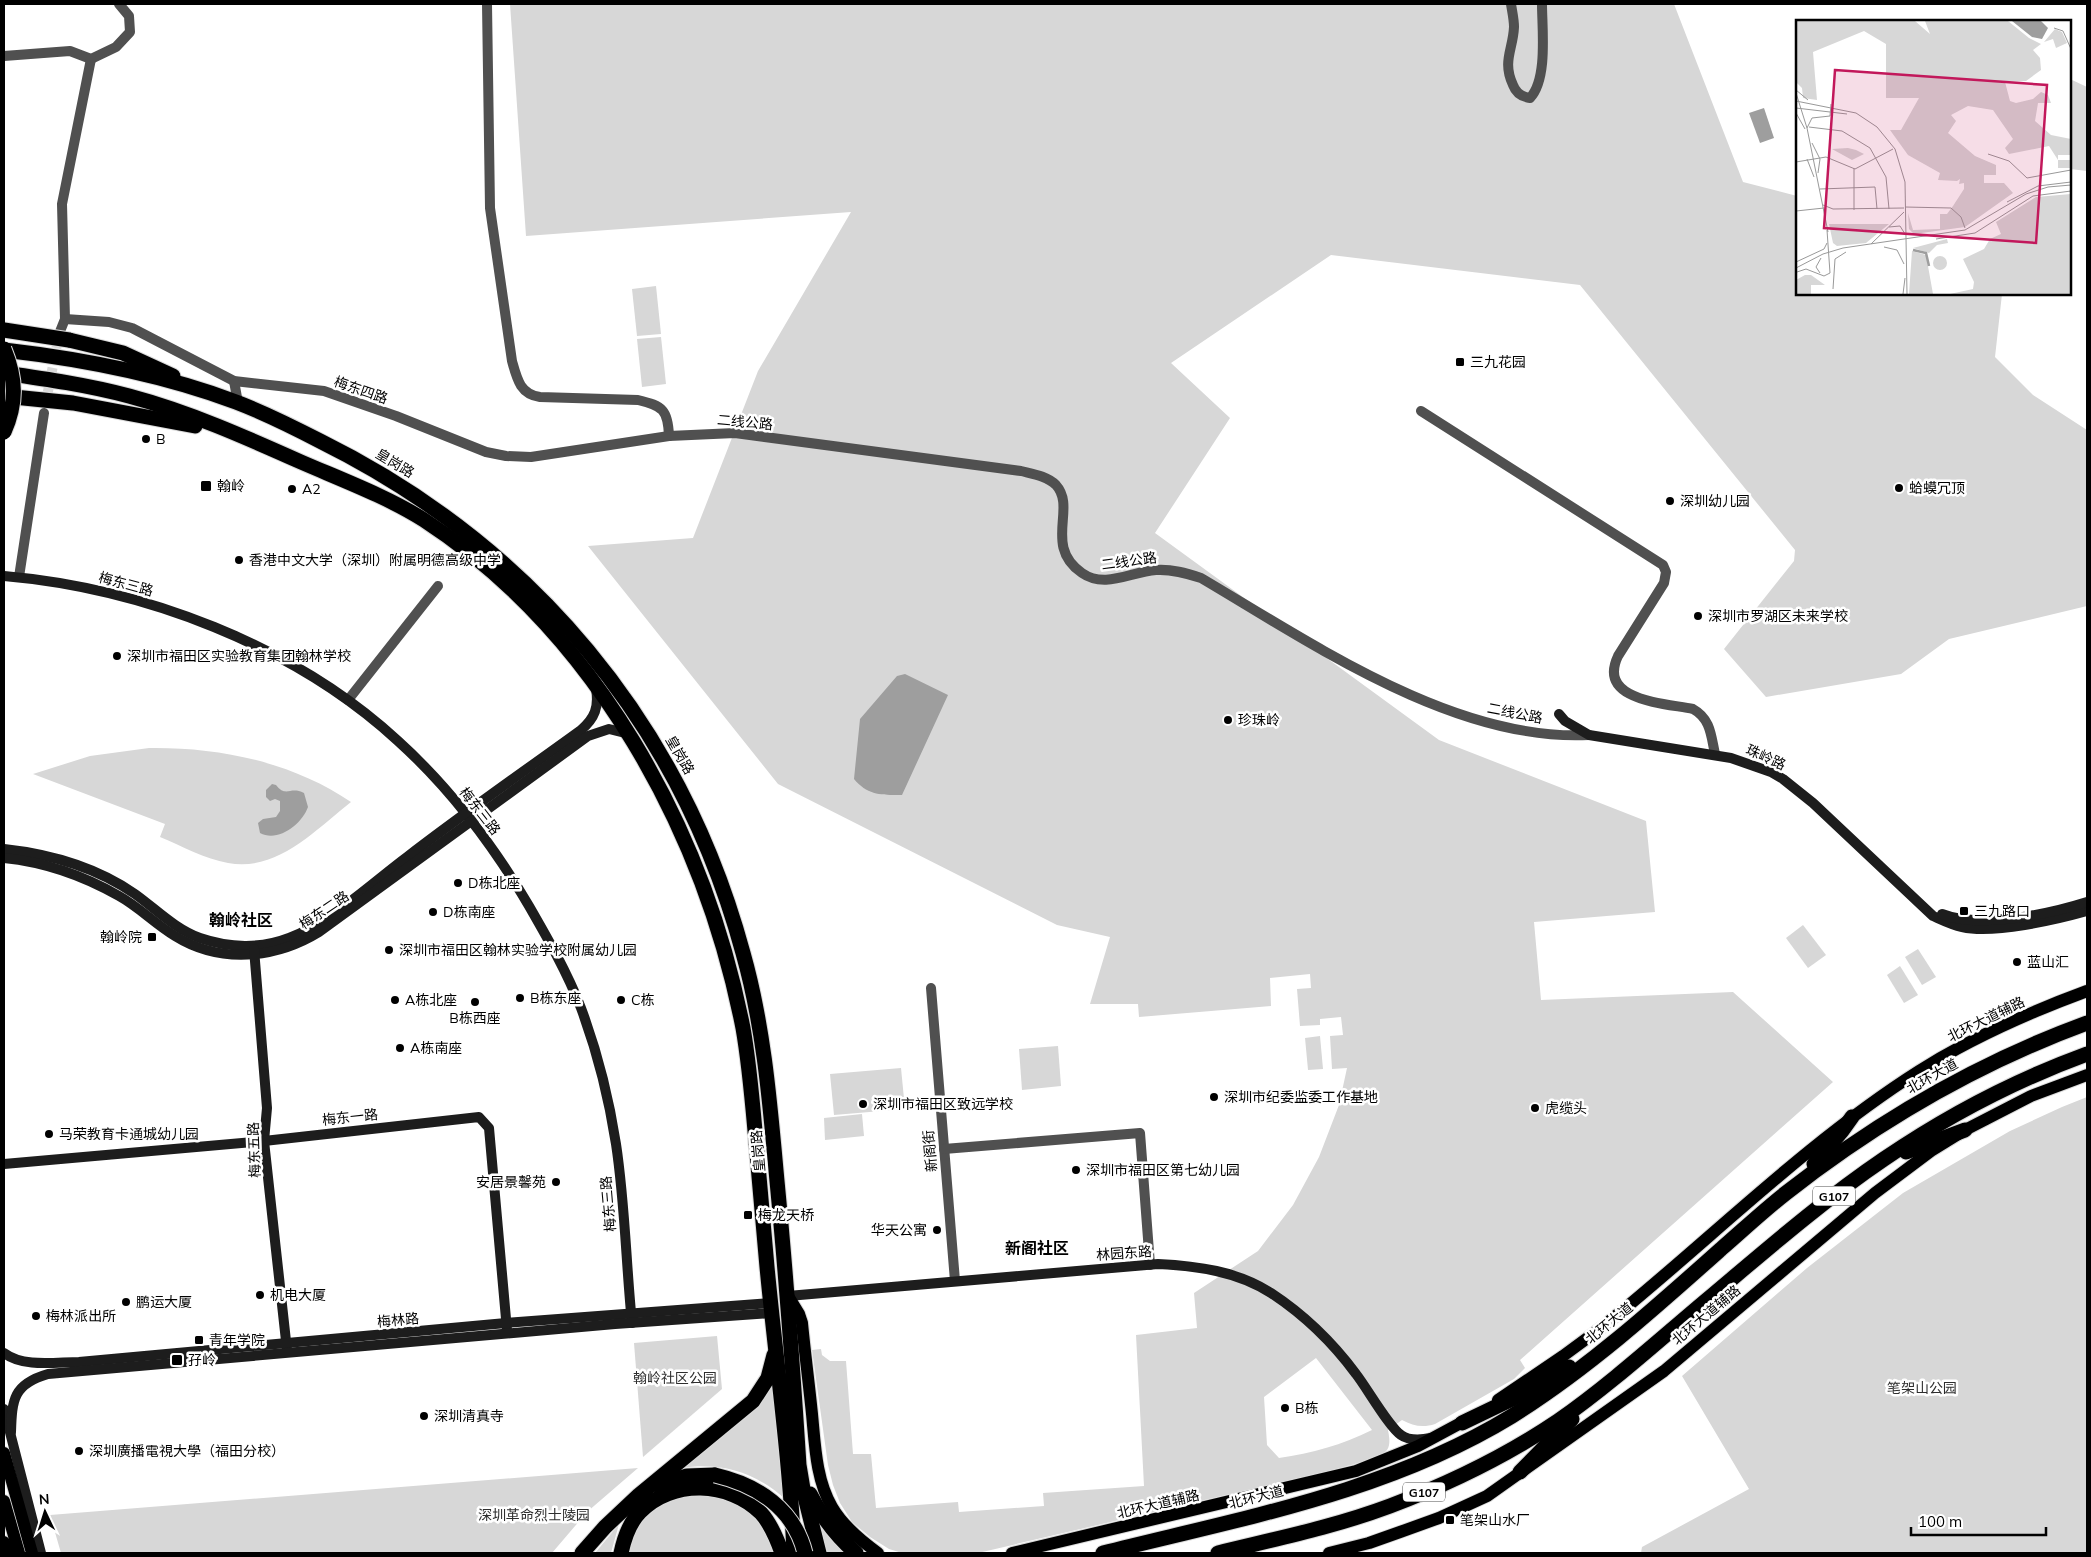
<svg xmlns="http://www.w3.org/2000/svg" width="2091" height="1557" font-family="Mulish,'Noto Sans SC',sans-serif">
  <rect width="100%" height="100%" fill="#fff"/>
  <!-- green -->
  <g fill="#d7d7d7" fill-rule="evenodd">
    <path d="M510,4H1674L1743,182L1797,196V294H2002L1995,357L2033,395L2087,430V606L1949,639L1901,674L1766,697L1724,649L1794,561L1795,550L1580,285L1331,255L1171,363L1230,418L1155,533L1439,740L1646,821L1655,912L1534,922L1541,1000L1733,992L1833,1082L1520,1360L1525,1368L1514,1379L1435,1424C1423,1428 1413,1426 1402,1420L1388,1430C1389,1436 1391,1444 1387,1450C1379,1459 1349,1465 1337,1469L978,1553H902L889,1549L870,1537L852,1522L840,1503L833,1485L828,1465L812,1350L821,1349L822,1355L830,1361H846L853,1454H871L876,1508L958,1502L959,1512L1044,1506L1043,1493L1144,1486L1136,1335L1197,1328L1194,1293L1258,1251L1293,1205L1319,1157L1339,1105L1347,1068L1332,1069L1330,1036L1343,1035L1341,1017L1320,1019V1025L1300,1026L1297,989L1311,988L1310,974L1270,978L1271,1006L1139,1017L1138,1004H1090L1110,937L1057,925L778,784L588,546L693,538L758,371L851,212L526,236ZM1316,1358L1372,1430C1342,1445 1312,1453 1279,1458L1267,1445L1264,1397Z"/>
    <polygon points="2070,79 2087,87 2087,171 2070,169"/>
    <polygon points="656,286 661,334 637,336 632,289"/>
    <polygon points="661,337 666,384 642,387 637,339"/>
    <path d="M149,748C219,747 292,762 351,802C315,830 278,872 228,863C205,859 182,846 160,837L165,824L33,774L90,756Z"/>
    <polygon points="1803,925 1826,955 1808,968 1786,938"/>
    <polygon points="1918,949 1936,977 1922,985 1905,957"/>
    <polygon points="1900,966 1918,995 1904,1003 1887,975"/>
    <polygon points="1320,1036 1323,1069 1308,1070 1305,1038"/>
    <polygon points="1058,1046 1061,1086 1022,1090 1019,1049"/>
    <polygon points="901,1068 905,1109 834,1115 830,1074"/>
    <polygon points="2087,1097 2087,1553 1641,1553 1642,1547 1749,1489 1682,1376 1807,1268 1903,1193 2010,1131 2062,1107"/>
    <polygon points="862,1114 864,1136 825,1140 824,1118"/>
    <polygon points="717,1336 722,1389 643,1457 634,1343"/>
    <path d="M771,1382L786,1500C756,1472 721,1462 681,1468Z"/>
    <polygon points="638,1468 587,1512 552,1553 61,1553 50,1515"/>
    <path d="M691,1494C718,1497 750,1502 765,1528C769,1536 773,1545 777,1553H627C632,1533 644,1510 665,1501C673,1498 683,1496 691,1494Z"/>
    <polygon points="619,1524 611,1553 595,1553"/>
    <polygon points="821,1526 844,1553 824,1553"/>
  </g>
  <!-- water -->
  <g fill="#9e9e9e">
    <polygon points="1764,108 1774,138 1760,143 1749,113"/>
    <path d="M905,674L948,695L902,795C883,795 868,796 854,779L860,719L897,676Z"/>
    <path d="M272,784L276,785C286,798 290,786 304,793L308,807C302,824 278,843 260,833L258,823L263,819L276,817L280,811V801L275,799L270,801L266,797V790Z"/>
  </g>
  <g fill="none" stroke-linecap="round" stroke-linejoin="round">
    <!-- street-tunnel -->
    <polyline stroke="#d9d9d9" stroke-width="10" stroke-dasharray="10 5" stroke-linecap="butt" points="45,407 59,334"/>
    <!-- primary casing -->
    <g stroke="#dbdbdb" stroke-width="14">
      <g id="primary">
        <path d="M788,1296L799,1314L802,1323C805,1354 809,1384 812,1414C815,1445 816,1480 832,1507C843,1526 860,1540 878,1553"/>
        <path d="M1498,1400L1563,1356L1601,1328C1707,1243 1804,1144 1919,1071C1971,1038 2030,1012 2087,991"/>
        <polyline points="4,1453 32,1553"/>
        <polyline points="4,1501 19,1553"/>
        <polyline points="4,1542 9,1553"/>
        <polyline points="1012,1553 1356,1471 1418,1446 1470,1418"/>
        <polyline points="1329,1553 1369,1543 1400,1532 1439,1518 1487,1496 1664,1371 1875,1193 1931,1151 1965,1130 2031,1096 2087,1075"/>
      </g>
    </g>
    <!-- highway casing -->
    <g stroke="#dbdbdb" stroke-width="17">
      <g id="highway">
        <polyline points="69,340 123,353 173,376"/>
        <path d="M4,350C82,359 162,374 236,402C265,413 293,427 320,441C532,546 681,724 743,953C764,1027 770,1104 777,1181C786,1275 793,1370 799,1465L803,1489L819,1553"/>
        <path d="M4,373C46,379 88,385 129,396C189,412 245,437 301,462C340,479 388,497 424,520C596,632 704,830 743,1028C749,1062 752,1097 755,1131C759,1176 763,1222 767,1267C776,1362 790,1457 794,1553"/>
        <polyline points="4,396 73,403 195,426"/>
        <polyline points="1906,1152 1965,1130"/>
        <polyline points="1814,1164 1842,1131 1852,1117"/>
        <polyline points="1462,1423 1512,1399 1569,1367"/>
        <polyline points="1520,1472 1572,1419"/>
        <polyline points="658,1485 687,1476 715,1475"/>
        <path d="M810,1494C822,1517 836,1536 856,1553"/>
        <polyline points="582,1553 605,1527 639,1495 753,1401 768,1378 774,1355"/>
        <path d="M621,1553C624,1539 629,1523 640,1512C672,1479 729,1481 761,1513C771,1524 777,1539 782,1553"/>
        <path d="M1103,1553C1242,1518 1388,1492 1512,1416C1587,1369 1655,1308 1721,1249C1743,1230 1763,1211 1786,1193C1878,1121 1978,1063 2087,1023"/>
        <path d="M1218,1553C1275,1539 1334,1527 1390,1506C1448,1484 1506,1456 1558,1421C1611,1384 1659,1340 1708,1299C1765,1251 1822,1201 1884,1159C1947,1116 2016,1080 2087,1054"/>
      </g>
    </g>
    <!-- street -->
    <g stroke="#505050" stroke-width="10">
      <path d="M487,4L490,208L512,361C517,379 520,394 540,397L638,400C663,406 668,410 669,436"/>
      <path d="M1511,4C1512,11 1514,19 1514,27C1513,50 1502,61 1513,85C1516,93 1522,97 1530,98C1548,79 1542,29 1542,4"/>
      <polyline points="4,56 70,51 91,59 116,47 130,32 129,16 119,4"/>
      <polyline points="65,319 62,204 91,59"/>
      <path d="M59,334L65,319L109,322L132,328L234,381L324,391L396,416L486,452L506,456L531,457L669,436L735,433L1021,471C1033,474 1047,476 1056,485C1077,508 1043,546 1082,573C1105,589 1130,572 1156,570C1172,569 1186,573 1201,578C1313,644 1455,742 1589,735"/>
      <polyline points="234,381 238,403"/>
      <path d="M1421,411L1663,565L1666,572L1664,583L1618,656C1597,701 1664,703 1693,709C1711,719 1711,736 1715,754"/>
      <polyline points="19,577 44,413"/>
      <polyline points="348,700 438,586"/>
      <polyline points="931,988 955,1281"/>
      <polyline points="944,1149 1140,1133 1150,1265"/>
    </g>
    <!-- secondary -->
    <g stroke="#1d1d1d" stroke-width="10">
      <path d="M4,576C143,588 294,645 398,741C450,788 493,845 529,906C548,939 567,972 581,1008C597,1051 609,1099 616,1144C625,1203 626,1264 632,1323"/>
      <path d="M1559,714L1565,721L1589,735L1731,758L1771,772L1783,779L1813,803L1933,916C1942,920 1952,925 1962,927C1994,934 2055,920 2087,911"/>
      <path d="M4,849C50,854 96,867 135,894C156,909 175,929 200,938C229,948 261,949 289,938C330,923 372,883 407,857C464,813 523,772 581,730C595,718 599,707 596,689"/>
      <path d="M4,858C44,862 84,876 119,896C139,907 155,924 175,936C220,964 275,959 319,932L588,736L609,729L629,734"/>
      <path d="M1942,914C1980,929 2049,914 2087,902"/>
      <polyline points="254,949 267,1108 264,1141 287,1350"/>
      <polyline points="4,1164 264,1141 479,1117 489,1128 507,1330"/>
      <path d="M788,1296L1158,1264C1197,1266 1237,1271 1271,1293C1303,1314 1333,1343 1356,1374C1367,1388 1389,1427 1401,1435C1409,1441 1421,1440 1431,1438"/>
      <path d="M4,1353C24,1368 56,1362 79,1362L506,1323L771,1303"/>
      <polyline points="4,1409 41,1553"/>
      <path d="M11,1432C12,1400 13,1384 48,1374L615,1324L772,1313"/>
    </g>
    <!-- primary -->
    <use href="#primary" stroke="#000" stroke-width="12"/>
    <!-- highway -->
    <use href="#highway" stroke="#000" stroke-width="15"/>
    <!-- highway-bridge casing -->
    <g stroke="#dbdbdb" stroke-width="17" stroke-linecap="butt">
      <g id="highway-bridge">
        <polyline points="4,330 69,340"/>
        <path d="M4,349C16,378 17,403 4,432"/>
        <path d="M715,1475C758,1485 794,1509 805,1553"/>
      </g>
    </g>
    <!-- highway-bridge -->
    <use href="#highway-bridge" stroke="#000" stroke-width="15"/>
  </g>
  <!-- markers -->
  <g fill="#000" stroke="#fff" stroke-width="2">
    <rect x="1455" y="357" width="10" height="10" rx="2.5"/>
    <circle cx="146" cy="439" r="5"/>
    <rect x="200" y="480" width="12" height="12" rx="2.5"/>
    <circle cx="1899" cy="488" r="5"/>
    <circle cx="292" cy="489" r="5"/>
    <circle cx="1670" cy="501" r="5"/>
    <circle cx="239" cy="560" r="5"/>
    <circle cx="1698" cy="616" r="5"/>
    <circle cx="117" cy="656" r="5"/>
    <circle cx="1228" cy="720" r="5"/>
    <circle cx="458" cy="883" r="5"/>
    <rect x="1959" y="906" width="10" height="10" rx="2.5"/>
    <circle cx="433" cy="912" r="5"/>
    <rect x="147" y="932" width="10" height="10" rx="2.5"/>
    <circle cx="389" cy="950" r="5"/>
    <circle cx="2017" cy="962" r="5"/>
    <circle cx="520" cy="998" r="5"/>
    <circle cx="395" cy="1000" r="5"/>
    <circle cx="621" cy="1000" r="5"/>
    <circle cx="475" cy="1002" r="5"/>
    <circle cx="400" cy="1048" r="5"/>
    <circle cx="1214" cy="1097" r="5"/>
    <circle cx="863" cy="1104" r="5"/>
    <circle cx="1535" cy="1108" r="5"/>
    <circle cx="49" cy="1134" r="5"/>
    <circle cx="1076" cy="1170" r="5"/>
    <circle cx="556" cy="1182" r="5"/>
    <rect x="743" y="1210" width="10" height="10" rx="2.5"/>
    <circle cx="937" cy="1230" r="5"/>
    <circle cx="260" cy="1295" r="5"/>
    <circle cx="126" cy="1302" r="5"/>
    <circle cx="36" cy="1316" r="5"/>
    <rect x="194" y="1335" width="10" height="10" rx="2.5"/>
    <rect x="171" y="1354" width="12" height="12" rx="2.5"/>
    <circle cx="1285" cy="1408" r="5"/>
    <circle cx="424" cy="1416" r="5"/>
    <circle cx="79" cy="1451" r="5"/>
    <rect x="1445" y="1515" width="10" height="10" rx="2.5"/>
  </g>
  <g text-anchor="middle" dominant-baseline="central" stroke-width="5" stroke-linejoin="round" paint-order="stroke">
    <!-- shield labels -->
    <g fill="#fff" stroke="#4c4c4c" stroke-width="1">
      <rect x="1813" y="1186.5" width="42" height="19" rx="4"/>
      <rect x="1403" y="1482.5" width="42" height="19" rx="4"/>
    </g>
    <g font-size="12" font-weight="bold" fill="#000">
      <text x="1834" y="1196">G107</text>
      <text x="1424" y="1492">G107</text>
    </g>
    <!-- poi labels -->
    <g font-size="14" fill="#000" stroke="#fff" text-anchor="start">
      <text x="1470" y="362">三九花园</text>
      <text x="156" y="439">B</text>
      <text x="217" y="486">翰岭</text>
      <text x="1909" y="488">蛤蟆冗顶</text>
      <text x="302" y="489">A2</text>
      <text x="1680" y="501">深圳幼儿园</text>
      <text x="249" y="560">香港中文大学（深圳）附属明德高级中学</text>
      <text x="1708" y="616">深圳市罗湖区未来学校</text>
      <text x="127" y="656">深圳市福田区实验教育集团翰林学校</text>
      <text x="1238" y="720">珍珠岭</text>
      <text x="468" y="883">D栋北座</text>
      <text x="1974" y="911">三九路口</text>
      <text x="443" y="912">D栋南座</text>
      <text x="142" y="937" text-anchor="end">翰岭院</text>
      <text x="399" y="950">深圳市福田区翰林实验学校附属幼儿园</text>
      <text x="2027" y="962">蓝山汇</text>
      <text x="530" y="998">B栋东座</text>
      <text x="405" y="1000">A栋北座</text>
      <text x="631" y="1000">C栋</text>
      <text x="475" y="1018" text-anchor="middle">B栋西座</text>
      <text x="410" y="1048">A栋南座</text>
      <text x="1224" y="1097">深圳市纪委监委工作基地</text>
      <text x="873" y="1104">深圳市福田区致远学校</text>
      <text x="1545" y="1108">虎缆头</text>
      <text x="59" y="1134">马荣教育卡通城幼儿园</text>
      <text x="1086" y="1170">深圳市福田区第七幼儿园</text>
      <text x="546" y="1182" text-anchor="end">安居景馨苑</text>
      <text x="758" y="1215">梅龙天桥</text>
      <text x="927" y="1230" text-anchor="end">华天公寓</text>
      <text x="270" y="1295">机电大厦</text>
      <text x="136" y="1302">鹏运大厦</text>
      <text x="46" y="1316">梅林派出所</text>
      <text x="209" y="1340">青年学院</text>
      <text x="188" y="1360">孖岭</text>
      <text x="1295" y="1408">B栋</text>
      <text x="434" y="1416">深圳清真寺</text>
      <text x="89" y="1451">深圳廣播電視大學（福田分校）</text>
      <text x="1460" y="1520">笔架山水厂</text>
    </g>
    <!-- street labels -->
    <g font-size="14" fill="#000" stroke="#fff">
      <text transform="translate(361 390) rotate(19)">梅东四路</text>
      <text transform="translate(745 422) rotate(5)">二线公路</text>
      <text transform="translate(395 463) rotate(31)">皇岗路</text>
      <text transform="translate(1129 561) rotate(-8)">二线公路</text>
      <text transform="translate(126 584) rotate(15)">梅东三路</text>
      <text transform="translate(1515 713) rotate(11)">二线公路</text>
      <text transform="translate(680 755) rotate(60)">皇岗路</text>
      <text transform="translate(1766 757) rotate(24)">珠岭路</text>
      <text transform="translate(480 811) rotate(52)">梅东三路</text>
      <text transform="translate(324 910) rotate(-34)">梅东二路</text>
      <text transform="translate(1986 1019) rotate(-26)">北环大道辅路</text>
      <text transform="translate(1932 1076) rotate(-29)">北环大道</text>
      <text transform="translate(350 1117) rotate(-6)">梅东一路</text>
      <text transform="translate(254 1150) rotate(-92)">梅东五路</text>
      <text transform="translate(758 1151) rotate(-95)">皇岗路</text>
      <text transform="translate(930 1151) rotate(-95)">新阁街</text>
      <text transform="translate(608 1204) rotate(-95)">梅东三路</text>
      <text transform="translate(1124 1253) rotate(-4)">林园东路</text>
      <text transform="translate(1706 1315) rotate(-40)">北环大道辅路</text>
      <text transform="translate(398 1320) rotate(-5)">梅林路</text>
      <text transform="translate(1609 1323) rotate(-39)">北环大道</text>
      <text transform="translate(1256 1497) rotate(-14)">北环大道</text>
      <text transform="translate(1158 1504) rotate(-13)">北环大道辅路</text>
    </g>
    <!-- park labels -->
    <g font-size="14" fill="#2e2e2e" stroke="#fff">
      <text x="675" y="1378">翰岭社区公园</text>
      <text x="1922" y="1388">笔架山公园</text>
      <text x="534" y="1515">深圳革命烈士陵园</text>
    </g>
    <!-- quarter labels -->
    <g font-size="16" font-weight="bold" fill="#000" stroke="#fff">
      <text x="241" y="920">翰岭社区</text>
      <text x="1037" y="1248">新阁社区</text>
    </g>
  </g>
  <!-- overview -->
  <g transform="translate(1796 20)">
    <rect width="275" height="275" fill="#fff"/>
    <path d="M0,1H119L134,14L129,1H212L233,18L245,24L237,30L244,38L245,50L230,61L209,62L214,81L220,83L237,79L245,72L252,75L255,83H242L239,101L255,115L275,119V135H262V140H275V148H262V140L253,126L213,134L209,128L217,119L197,90L172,86L155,95L160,101L152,113L179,136L200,145V155H188V163H208L217,173L169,207L118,214L113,209L112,193L117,210L144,209V194H151L157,186L168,169V163L163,164L164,159L161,161L142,160L144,153L112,135L94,110H105L123,78H90V24L68,11L17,32L21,80L7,78L6,68L0,62ZM259,9L266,12L271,23L260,28L257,19L248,22ZM52,128L60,130L68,134L56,140L36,129ZM275,174V274H154L177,269L178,262L167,239L188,229L194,219L205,214L200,202L240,177ZM33,204H93L70,223L41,226L37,223ZM151,219L152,223L141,225L133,233L117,228ZM116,231L130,235L137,274H113ZM137 243a7 7 0 1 1 14 0a7 7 0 1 1-14 0ZM9,255H15L29,265H15V274H0V260Z" fill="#d7d7d7"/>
    <path d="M216,1H245L252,8L246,19L236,17Z" fill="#9e9e9e"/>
    <path fill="none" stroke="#9e9e9e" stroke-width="2.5" d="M117,230L130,233L133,246"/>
    <path fill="none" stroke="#999" stroke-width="1" d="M258,8L267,11L275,29M0,70L12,80M0,73L11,108L32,212M0,81L60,93L81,107L99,129L109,162L111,274M0,88L51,94M0,93L9,109M13,107L46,111L74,128L90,157L93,189M11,108L16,98L34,96L35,84M16,123L24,139L22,153M192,134L213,141L231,158L275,150M11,139L18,157M0,142L30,137L59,149L97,129M58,148V190M24,169L79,167L81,189M211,182L242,166L275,162M27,185L37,189L108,188M109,187L155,188L165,197L169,208M0,191L28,188M93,207L104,206L109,214M140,219L179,213L237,176L275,171M75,224L108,192M88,227L101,230L108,244M0,242L28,229L31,223M0,248L27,234L47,228L169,210L230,174L252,167L275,165M1,252L10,249L28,256L34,253L31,210M24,253L20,247L25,238M37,269L39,239L50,232M107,274L109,258"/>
    <path fill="#c2185b" fill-opacity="0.15" stroke="#c2185b" stroke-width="2.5" d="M39,50L251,65L240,223L28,208Z"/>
    <rect width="275" height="275" fill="none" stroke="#000" stroke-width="2.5"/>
  </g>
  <!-- border -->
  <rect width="2091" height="1557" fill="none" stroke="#000000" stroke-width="10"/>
  <!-- north arrow -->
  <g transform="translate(45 1512) rotate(356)" stroke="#ffffff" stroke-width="4" paint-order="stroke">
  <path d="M0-4L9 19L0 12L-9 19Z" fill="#000000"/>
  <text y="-8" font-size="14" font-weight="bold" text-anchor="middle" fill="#000000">N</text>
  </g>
  <!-- scale -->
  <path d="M1911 1527v8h135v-8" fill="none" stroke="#000000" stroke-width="2.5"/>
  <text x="1918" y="1527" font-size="15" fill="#000000" stroke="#ffffff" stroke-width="4" paint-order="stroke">100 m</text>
</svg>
